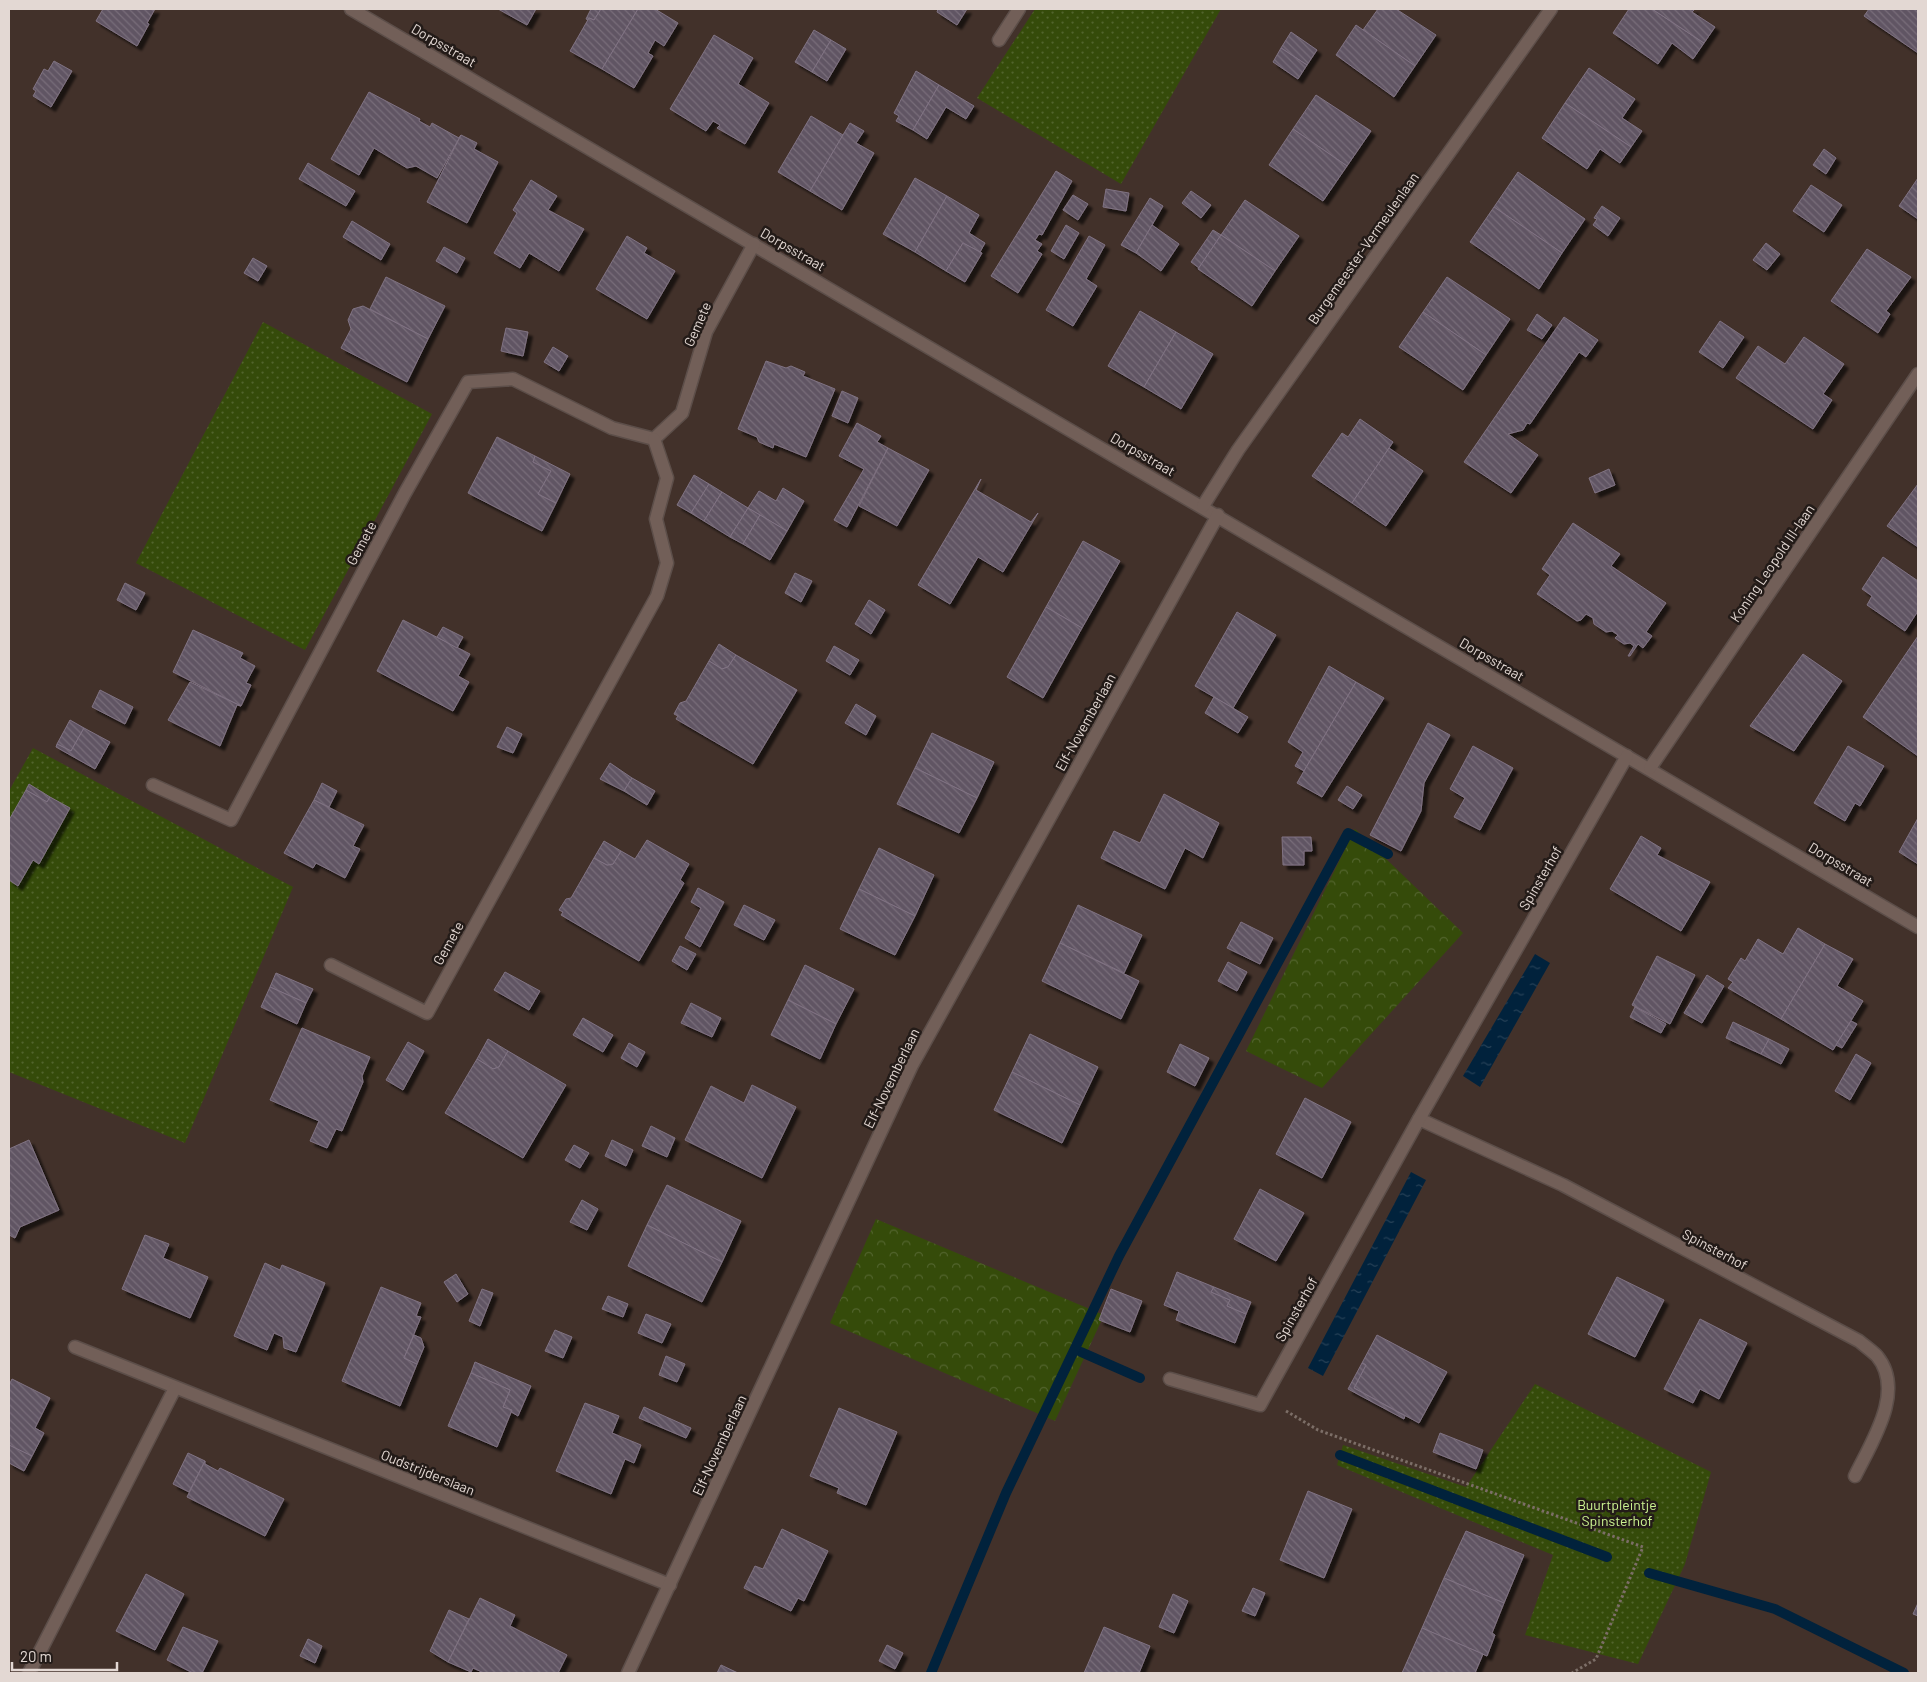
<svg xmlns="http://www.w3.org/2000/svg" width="1927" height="1682" font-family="Barlow,sans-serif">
  <defs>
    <pattern id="grass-dots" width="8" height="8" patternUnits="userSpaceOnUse" patternTransform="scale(1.25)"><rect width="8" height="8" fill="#354b0a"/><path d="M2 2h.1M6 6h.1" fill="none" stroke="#52642d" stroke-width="1.8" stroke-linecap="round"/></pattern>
    <pattern id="forest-crowns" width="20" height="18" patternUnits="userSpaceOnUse" patternTransform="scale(1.25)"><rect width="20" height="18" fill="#354b0a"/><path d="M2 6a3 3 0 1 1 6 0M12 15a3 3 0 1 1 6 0" fill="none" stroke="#52642d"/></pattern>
    <pattern id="water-ripples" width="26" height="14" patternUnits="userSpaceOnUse" patternTransform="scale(1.25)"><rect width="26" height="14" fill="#01223c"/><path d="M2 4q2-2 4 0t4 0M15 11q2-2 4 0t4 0" fill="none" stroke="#264157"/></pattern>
    <pattern id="building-back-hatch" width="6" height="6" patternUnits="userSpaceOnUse" patternTransform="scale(1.25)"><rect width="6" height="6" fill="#615564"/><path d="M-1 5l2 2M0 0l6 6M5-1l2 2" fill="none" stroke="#786d79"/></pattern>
    <filter id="shadow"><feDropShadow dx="4.5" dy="4.5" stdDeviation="1" flood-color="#0009"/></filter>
  </defs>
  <rect width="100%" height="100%" fill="#42312a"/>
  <!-- grass -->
  <g fill="url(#grass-dots)">
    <polygon points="1035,9 1221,9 1121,184 977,98"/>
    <polygon points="263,322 432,414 305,650 136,563"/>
    <polygon points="33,748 293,887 185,1143 9,1072 9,791"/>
    <polygon points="1535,1384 1711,1472 1685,1564 1638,1664 1525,1635 1553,1555 1337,1465 1343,1445 1466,1487"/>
  </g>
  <!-- forest -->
  <g fill="url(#forest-crowns)">
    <polygon points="1355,829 1463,933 1322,1088 1246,1051"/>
    <polygon points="876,1219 1104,1315 1055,1421 830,1323"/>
  </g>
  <!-- water -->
  <g fill="url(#water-ripples)">
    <polygon points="1535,954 1550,963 1480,1087 1463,1076"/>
    <polygon points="1411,1172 1426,1180 1323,1376 1308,1368"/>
  </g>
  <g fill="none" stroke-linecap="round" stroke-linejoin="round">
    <!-- stream -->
    <g stroke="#01223c" stroke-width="10">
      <polyline points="1081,1352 1140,1378"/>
      <polyline points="1340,1455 1607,1557"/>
      <polyline points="1649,1573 1775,1609 1904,1673"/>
      <polyline points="931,1673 1006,1493 1119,1256 1348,833 1388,854"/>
    </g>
  </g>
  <!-- building -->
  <g fill="url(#building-back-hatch)" stroke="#807383" filter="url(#shadow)">
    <polygon points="103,9 155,9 147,23 149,24 137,46 96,21"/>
    <polygon points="498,9 536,9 527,25"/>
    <polygon points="591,9 601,9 594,20 589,18 588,20 586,19"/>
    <polygon points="601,9 638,9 602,69 570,51 589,18 594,20"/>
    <polygon points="638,9 655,9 678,23 664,46 655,40 648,53 653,56 634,88 602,69"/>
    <polygon points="938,9 967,9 957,25 937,12"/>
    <polygon points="1378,9 1396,9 1436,35 1415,66 1363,30"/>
    <polygon points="1629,9 1652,9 1704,43 1693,59 1672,43 1658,64 1613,33"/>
    <polygon points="1652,9 1695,9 1692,12 1715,27 1704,43"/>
    <polygon points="1869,9 1918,9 1918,53 1864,16"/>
    <polygon points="1356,25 1415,66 1394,97 1336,55"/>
    <polygon points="814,30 831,40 812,72 795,62"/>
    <polygon points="1291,32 1317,50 1307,65 1281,48"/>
    <polygon points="714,35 753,58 738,84 769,103 745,144 717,128 720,125 713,121 706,131 670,109"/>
    <polygon points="831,40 846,49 827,81 812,72"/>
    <polygon points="1281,48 1307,65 1298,79 1273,62"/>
    <polygon points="54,61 72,71 51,107 33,96 36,91 33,89 44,69 48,71"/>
    <polygon points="1589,68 1635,99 1622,118 1642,131 1631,147 1565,103"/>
    <polygon points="916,71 939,85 913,130 896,121 899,116 894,113"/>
    <polygon points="939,85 974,106 966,119 946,107 927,139 913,130"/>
    <polygon points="369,92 420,119 419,121 430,127 432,123 459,138 461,135 437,178 416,166 407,168 374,148 359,175 331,159"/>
    <polygon points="1316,95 1371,131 1347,166 1293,129"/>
    <polygon points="1565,103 1631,147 1620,163 1600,149 1587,169 1542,138"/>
    <polygon points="811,116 843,135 810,191 778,172"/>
    <polygon points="850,123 864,131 856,143 874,153 842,210 810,191"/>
    <polygon points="1293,129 1347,166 1323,201 1269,165"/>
    <polygon points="461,135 477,143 474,149 498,162 467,223 427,202"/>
    <polygon points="1824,149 1836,158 1826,174 1813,165"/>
    <polygon points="308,163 355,191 346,206 299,179"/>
    <polygon points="1056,171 1072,181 1042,235 1039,234 1035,240 1042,244 1037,251 1042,254 1018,293 991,276"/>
    <polygon points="1518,172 1585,219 1562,253 1494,207"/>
    <polygon points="915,178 947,196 915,252 883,234"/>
    <polygon points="1918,178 1918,219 1899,206"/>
    <polygon points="531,180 557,196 548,210 584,229 559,271 529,253 520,268 494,253 517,213 513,210"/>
    <polygon points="1811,185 1842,205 1824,232 1793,211"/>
    <polygon points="1106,189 1129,193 1126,211 1103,207"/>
    <polygon points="1191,191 1211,205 1201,218 1182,203"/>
    <polygon points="1073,195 1088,204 1078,220 1063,210"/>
    <polygon points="947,196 979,215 969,233 985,243 980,252 963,243 946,271 915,252"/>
    <polygon points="1150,198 1163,206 1136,253 1121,245"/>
    <polygon points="1245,200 1299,236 1275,271 1221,235"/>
    <polygon points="1602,206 1620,218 1608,236 1593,225 1597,219 1594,218"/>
    <polygon points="1494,207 1562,253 1539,289 1470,242"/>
    <polygon points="352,221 390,244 381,260 343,237"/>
    <polygon points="1066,225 1079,233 1064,259 1051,251"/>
    <polygon points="1152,225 1179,244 1161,271 1136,253"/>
    <polygon points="1213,230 1221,235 1199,268 1191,262"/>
    <polygon points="1221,235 1275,271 1252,306 1198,269"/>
    <polygon points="627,236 647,248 644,253 675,271 647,319 596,289"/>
    <polygon points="1089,236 1105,245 1086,279 1097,286 1073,326 1046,310"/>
    <polygon points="963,243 982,253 965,282 946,271"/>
    <polygon points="1766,243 1780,254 1767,270 1753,260"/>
    <polygon points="444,247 465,258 457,273 436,261"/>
    <polygon points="1867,249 1911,277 1886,311 1890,314 1878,333 1831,301"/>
    <polygon points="253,258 267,266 258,281 244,273"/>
    <polygon points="386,277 445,306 428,339 370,309"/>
    <polygon points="1447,277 1510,319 1486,355 1423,312"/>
    <polygon points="363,306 428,339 407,382 341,348 351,329 348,320 353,309"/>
    <polygon points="1140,311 1176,332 1144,387 1108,366"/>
    <polygon points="1423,312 1486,355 1463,390 1399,347"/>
    <polygon points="1537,314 1552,325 1542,339 1527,330"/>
    <polygon points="1564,317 1598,340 1586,357 1579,352 1530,424 1527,423 1523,430 1508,434 1538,455 1511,493 1464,462"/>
    <polygon points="1720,321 1744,337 1723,368 1699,352"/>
    <polygon points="506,328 528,332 523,356 501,351"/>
    <polygon points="1176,332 1213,354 1181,409 1144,387"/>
    <polygon points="1804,337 1844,364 1823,394 1832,400 1813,429 1736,378 1758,346 1785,364"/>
    <polygon points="553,347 568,356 559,371 544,362"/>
    <polygon points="766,361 786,368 791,366 805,372 803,376 835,389 806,457 774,444 773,448 759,442 757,437 738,429"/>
    <polygon points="842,391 858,398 848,423 832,416"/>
    <polygon points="1360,419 1393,442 1352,503 1312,476 1342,433 1348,437"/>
    <polygon points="857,423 881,436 877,442 888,448 847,527 834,520 864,469 839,456"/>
    <polygon points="497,437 535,456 533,462 551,471 538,494 556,503 542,531 468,493"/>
    <polygon points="888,448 929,470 897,526 859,506"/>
    <polygon points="1389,448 1423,471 1386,526 1352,503"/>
    <polygon points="535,456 570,474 556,503 538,494 551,471 533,462"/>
    <polygon points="1609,469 1615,485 1595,493 1589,478"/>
    <polygon points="694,475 709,484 691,513 677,505"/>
    <polygon points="981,479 976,490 1031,522 1038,513 1003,572 978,557 950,604 918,585"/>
    <polygon points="709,484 722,492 704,521 691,513"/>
    <polygon points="1918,484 1918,547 1887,526"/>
    <polygon points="783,488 804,501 787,531 748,508 759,491 776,501"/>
    <polygon points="722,492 748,508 730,537 704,521"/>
    <polygon points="748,508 760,515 743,544 730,537"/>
    <polygon points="760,515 787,531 770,560 743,544"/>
    <polygon points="1573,523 1620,554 1611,566 1666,603 1646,632 1652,636 1643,648 1638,644 1630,656 1628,656 1634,646 1630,643 1624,644 1615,638 1618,635 1612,631 1606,632 1594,624 1593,618 1586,614 1581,620 1577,621 1537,594 1550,575 1542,569"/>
    <polygon points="1083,541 1120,561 1082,628 1046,607"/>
    <polygon points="1883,557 1918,581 1918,611 1905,631 1867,605 1872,596 1862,589"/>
    <polygon points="795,573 812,581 801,602 785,593"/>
    <polygon points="125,583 145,593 136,610 117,600"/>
    <polygon points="869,600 885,610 871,634 855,624"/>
    <polygon points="1046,607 1082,628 1043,698 1007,677"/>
    <polygon points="1237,612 1276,635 1233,708 1195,686"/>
    <polygon points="403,620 470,654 458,676 469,682 453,711 377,671"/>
    <polygon points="443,627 463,637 457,648 437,637"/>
    <polygon points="193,630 243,653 240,658 255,666 246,683 251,685 241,706 173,672"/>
    <polygon points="1918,636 1918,756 1863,717"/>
    <polygon points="719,644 736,655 728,667 722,669 709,661"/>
    <polygon points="834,646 859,660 850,675 826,661"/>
    <polygon points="1803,654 1842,681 1794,751 1750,726"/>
    <polygon points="736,655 797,690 753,764 676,719 678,716 674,714 680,703 686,701 709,661 722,669 728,667"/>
    <polygon points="1329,666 1356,682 1304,771 1295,766 1303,752 1288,742"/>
    <polygon points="190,682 241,706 237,705 220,746 168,720"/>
    <polygon points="1356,682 1384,698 1322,797 1297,783"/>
    <polygon points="100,690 133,707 125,724 92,707"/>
    <polygon points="1214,697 1248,717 1238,733 1205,713"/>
    <polygon points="856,704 876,716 866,735 845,723"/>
    <polygon points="70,720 84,728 71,751 57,744"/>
    <polygon points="1428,723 1450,735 1424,783 1421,811 1401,851 1370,835"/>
    <polygon points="507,727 522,734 513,753 497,747"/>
    <polygon points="84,728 110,742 95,769 56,747 57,744 71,751"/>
    <polygon points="932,733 994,762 977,798 915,768"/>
    <polygon points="1473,746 1513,768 1480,830 1454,817 1465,798 1450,789"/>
    <polygon points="1848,746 1884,766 1860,806 1855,803 1845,821 1814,803"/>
    <polygon points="610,763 632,778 624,791 600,779"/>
    <polygon points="915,768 977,798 959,833 897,804"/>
    <polygon points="632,778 655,791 647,805 624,791"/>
    <polygon points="322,783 337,791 329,807 314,800"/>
    <polygon points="29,784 50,797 47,802 26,790"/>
    <polygon points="1347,786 1362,795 1353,809 1338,800"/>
    <polygon points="26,790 47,802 50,797 70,808 39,864 33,860 18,886 9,880 9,820"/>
    <polygon points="1164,794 1219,823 1203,858 1185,848 1165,889 1101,858 1114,831 1140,843"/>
    <polygon points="314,800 364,825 353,846 360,849 345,878 316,863 313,868 284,853"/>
    <polygon points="1918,818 1918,864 1899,852"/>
    <polygon points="1641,836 1661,848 1657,855 1710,882 1681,931 1610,889"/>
    <polygon points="1282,837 1311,837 1312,851 1304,851 1304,865 1283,865"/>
    <polygon points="647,840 689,864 680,880 684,883 639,961 561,915 563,912 559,910 566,899 571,898 594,858 607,865 613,864 621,851 635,859"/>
    <polygon points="604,841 621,851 613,864 607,865 594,858"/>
    <polygon points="879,848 934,875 915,916 859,889"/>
    <polygon points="698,888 724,902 700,947 685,938 701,908 691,902"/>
    <polygon points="859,889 915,916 895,955 840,929"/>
    <polygon points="744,905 775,920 764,940 734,925"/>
    <polygon points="1078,905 1142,935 1124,973 1060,943"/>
    <polygon points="1241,922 1273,938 1260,964 1227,948"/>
    <polygon points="1798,928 1825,944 1781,1019 1728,988 1733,982 1728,979 1741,958 1745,961 1758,939 1783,954"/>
    <polygon points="1060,943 1139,981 1121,1019 1042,981"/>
    <polygon points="1825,944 1853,959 1837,986 1863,1001 1833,1050 1781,1019"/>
    <polygon points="680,946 696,954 687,970 672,961"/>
    <polygon points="1657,956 1695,975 1670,1024 1632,1005"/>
    <polygon points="1228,962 1247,972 1237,991 1218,981"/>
    <polygon points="805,965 854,989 836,1024 788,1000"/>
    <polygon points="505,972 540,991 529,1010 494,990"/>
    <polygon points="276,973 313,989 306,1003 270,987"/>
    <polygon points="1707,975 1724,986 1702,1023 1684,1013"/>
    <polygon points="270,987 306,1003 297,1024 261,1007"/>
    <polygon points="788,1000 836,1024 820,1059 771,1035"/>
    <polygon points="691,1003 721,1018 712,1037 681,1023"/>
    <polygon points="1635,1007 1666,1024 1661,1033 1630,1017"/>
    <polygon points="583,1018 613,1035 603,1052 573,1035"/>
    <polygon points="1851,1021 1857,1024 1842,1048 1836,1045"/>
    <polygon points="1733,1022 1769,1039 1761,1054 1726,1038"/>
    <polygon points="302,1028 370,1057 362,1076 363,1082 342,1131 336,1129 327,1148 310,1141 319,1121 270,1100"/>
    <polygon points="1030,1034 1098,1067 1080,1105 1012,1072"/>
    <polygon points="488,1039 508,1051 499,1067 493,1069 477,1059"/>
    <polygon points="1769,1039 1789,1049 1781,1064 1761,1054"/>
    <polygon points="408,1042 424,1051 403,1090 386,1080"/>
    <polygon points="629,1043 645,1052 637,1067 621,1058"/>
    <polygon points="1180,1044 1209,1058 1195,1086 1167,1072"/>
    <polygon points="508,1051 566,1085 523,1158 445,1113 477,1059 493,1069 499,1067"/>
    <polygon points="1856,1054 1871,1063 1850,1100 1835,1091"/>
    <polygon points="1012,1072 1080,1105 1062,1143 994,1110"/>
    <polygon points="752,1085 796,1107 762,1178 685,1140 711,1086 744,1103"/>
    <polygon points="1305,1098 1351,1122 1322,1178 1276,1154"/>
    <polygon points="651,1126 675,1138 667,1157 642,1146"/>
    <polygon points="29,1140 59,1210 20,1227 15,1238 9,1235 9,1149"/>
    <polygon points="612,1140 633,1150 626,1166 605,1156"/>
    <polygon points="574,1145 589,1153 580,1168 565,1160"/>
    <polygon points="667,1185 741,1221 722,1262 647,1225"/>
    <polygon points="1260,1189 1304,1213 1276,1261 1234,1239"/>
    <polygon points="582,1200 598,1209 587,1230 570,1222"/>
    <polygon points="647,1225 722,1262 702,1302 628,1266"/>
    <polygon points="145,1235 169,1244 163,1258 208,1277 190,1318 122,1289"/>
    <polygon points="265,1263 280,1270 282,1265 325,1283 296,1352 284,1348 283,1337 274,1333 267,1350 234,1336"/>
    <polygon points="1177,1272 1214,1287 1211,1292 1230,1300 1227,1306 1246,1314 1235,1343 1176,1320 1179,1311 1164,1305"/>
    <polygon points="456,1274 468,1294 457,1302 444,1282"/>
    <polygon points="1617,1277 1664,1300 1635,1357 1588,1334"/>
    <polygon points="381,1287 421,1303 416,1316 421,1317 404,1358 417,1364 400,1406 342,1381"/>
    <polygon points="1214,1287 1251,1302 1246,1314 1227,1306 1230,1300 1211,1292"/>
    <polygon points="482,1289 493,1293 480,1326 469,1321"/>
    <polygon points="1111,1289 1142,1301 1130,1332 1099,1320"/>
    <polygon points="608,1296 628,1304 623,1317 602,1309"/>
    <polygon points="646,1314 671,1324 662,1343 638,1333"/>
    <polygon points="1700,1319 1747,1343 1719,1399 1700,1389 1693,1403 1664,1389"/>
    <polygon points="555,1330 572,1337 563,1358 545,1351"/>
    <polygon points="414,1335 421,1338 424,1347 417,1364 404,1358"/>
    <polygon points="1377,1335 1447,1372 1419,1423 1354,1388 1366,1365 1362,1363"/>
    <polygon points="666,1356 685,1364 677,1382 659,1375"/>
    <polygon points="475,1362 531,1386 518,1416 503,1407 510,1390 471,1373"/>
    <polygon points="1362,1363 1366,1365 1354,1388 1405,1416 1404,1419 1348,1389"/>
    <polygon points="471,1373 510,1390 503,1407 512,1410 497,1447 448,1426"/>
    <polygon points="12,1379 50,1398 35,1428 44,1433 32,1456 9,1446 9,1385"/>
    <polygon points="585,1403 619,1416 612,1433 641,1445 634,1463 625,1459 611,1494 556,1471"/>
    <polygon points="644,1407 691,1428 686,1438 639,1418"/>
    <polygon points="839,1408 897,1432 866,1505 837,1493 839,1488 810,1476"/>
    <polygon points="1440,1433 1483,1450 1476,1469 1433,1452"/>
    <polygon points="9,1445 32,1456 24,1471 9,1463"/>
    <polygon points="188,1453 205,1461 189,1492 173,1484"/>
    <polygon points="205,1461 205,1464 218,1471 220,1468 284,1499 265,1536 187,1497"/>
    <polygon points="1308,1491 1352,1509 1324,1578 1280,1560"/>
    <polygon points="782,1529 828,1551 804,1601 798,1598 791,1611 744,1588 755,1566 763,1569"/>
    <polygon points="1466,1531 1524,1555 1504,1603 1444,1578"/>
    <polygon points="146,1574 184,1594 155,1650 116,1631"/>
    <polygon points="1444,1578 1504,1603 1492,1633 1495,1635 1487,1656 1422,1628"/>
    <polygon points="1253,1588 1265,1593 1255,1616 1242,1611"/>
    <polygon points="1173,1594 1188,1601 1174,1633 1159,1627"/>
    <polygon points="480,1598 515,1615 510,1626 567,1655 558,1673 484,1673 473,1668 471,1672 448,1662"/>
    <polygon points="1918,1603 1918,1616 1913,1614"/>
    <polygon points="449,1610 469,1619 448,1662 430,1651"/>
    <polygon points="183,1627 218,1641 202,1673 193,1673 167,1660"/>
    <polygon points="1104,1627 1150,1646 1139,1673 1084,1673"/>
    <polygon points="1422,1628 1483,1654 1475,1673 1402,1673"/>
    <polygon points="308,1639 322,1646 315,1663 300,1656"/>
    <polygon points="887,1645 903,1653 895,1669 879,1661"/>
    <polygon points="721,1665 738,1673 717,1673"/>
  </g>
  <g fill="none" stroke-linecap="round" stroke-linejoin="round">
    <!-- minor casing -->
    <g stroke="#5c4e49" stroke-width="15">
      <g id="minor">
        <polyline points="351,9 1918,927"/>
        <polyline points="999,40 1019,9"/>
        <polyline points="1203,506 1238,450 1551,9"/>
        <polyline points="1650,768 1918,374"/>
        <polyline points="153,785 231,820 405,493 468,382 513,379 612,428 654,439 682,413 706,332 754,244"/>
        <polyline points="331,965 427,1013 657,596 667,563 656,519 667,478 654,439"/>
        <path d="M1419,1119L1563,1185L1859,1341C1865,1346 1872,1351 1877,1356C1906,1391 1871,1443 1855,1476"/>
        <polyline points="75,1347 670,1585"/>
        <polyline points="1170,1379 1260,1405 1419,1119 1627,756"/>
        <polyline points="29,1673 175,1388"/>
        <polyline points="628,1673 912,1065 1218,515"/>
      </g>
    </g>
    <!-- path -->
    <polyline stroke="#7c6e67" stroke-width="3" stroke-dasharray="2.5 2.5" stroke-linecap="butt" points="1286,1411 1318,1430 1643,1547 1596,1659 1572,1673"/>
    <!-- minor -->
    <use href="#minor" stroke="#725f58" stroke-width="12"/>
  </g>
  <g text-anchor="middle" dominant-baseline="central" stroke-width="5" stroke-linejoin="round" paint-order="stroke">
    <!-- street labels -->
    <g font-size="14" fill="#e3d8d3" stroke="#231b18">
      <text transform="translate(444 45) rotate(30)">Dorpsstraat</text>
      <text transform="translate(1363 248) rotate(-55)">Burgemeester-Vermeulenlaan</text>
      <text transform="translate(793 249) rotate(30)">Dorpsstraat</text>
      <text transform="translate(697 324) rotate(-66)">Gemete</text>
      <text transform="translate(1143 454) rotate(30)">Dorpsstraat</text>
      <text transform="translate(361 543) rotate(-62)">Gemete</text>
      <text transform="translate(1772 563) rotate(-56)">Koning Leopold III-laan</text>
      <text transform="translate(1492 659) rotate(30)">Dorpsstraat</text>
      <text transform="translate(1085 722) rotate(-61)">Elf-Novemberlaan</text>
      <text transform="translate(1841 864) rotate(31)">Dorpsstraat</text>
      <text transform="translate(1540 878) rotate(-60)">Spinsterhof</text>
      <text transform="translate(448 943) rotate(-61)">Gemete</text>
      <text transform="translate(891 1078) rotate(-64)">Elf-Novemberlaan</text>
      <text transform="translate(1715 1249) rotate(28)">Spinsterhof</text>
      <text transform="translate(1296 1309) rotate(-61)">Spinsterhof</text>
      <text transform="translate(719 1445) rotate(-65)">Elf-Novemberlaan</text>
      <text transform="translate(428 1472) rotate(22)">Oudstrijderslaan</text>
    </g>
    <!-- park labels -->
    <g font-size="14" fill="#ccf491" stroke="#231b18">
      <text x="1617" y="1504">Buurtpleintje<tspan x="1617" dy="16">Spinsterhof</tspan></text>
    </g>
  </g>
  <!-- border -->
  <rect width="1927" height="1682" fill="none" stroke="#e3d8d3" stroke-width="20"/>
  <!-- scale -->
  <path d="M12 1662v8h105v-8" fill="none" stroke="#e3d8d3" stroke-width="2.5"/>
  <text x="20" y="1662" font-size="15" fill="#e3d8d3" stroke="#231b18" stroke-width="4" paint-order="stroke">20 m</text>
</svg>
